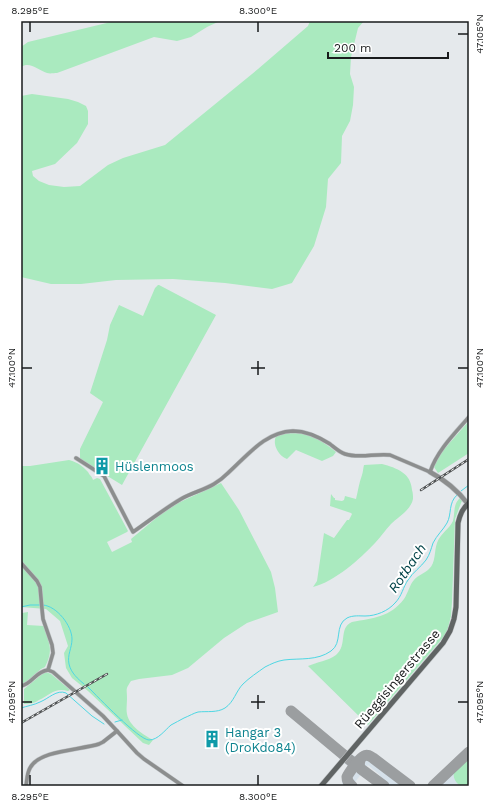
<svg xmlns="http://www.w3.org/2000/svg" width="490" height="807" font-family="'Work Sans',sans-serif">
  <rect width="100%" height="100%" fill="#e5e9ec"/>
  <!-- built -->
  <g fill="#d6e1ea">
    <polygon points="469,747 469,786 428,786 430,785"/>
    <polygon points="364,751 368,751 372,753 415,786 372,786 380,775 368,765 352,786 343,786 342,783 342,778 349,768 348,766 344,763 350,756 353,755 356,757 357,757"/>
  </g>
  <!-- green -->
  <g fill="#aaeabf">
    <path d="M115,21H220L207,27L191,37L177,41L154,37L57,73C54,73 50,74 47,73C38,70 30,61 21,67V47L28,42Z"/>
    <polygon points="310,21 364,21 358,28 351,57 350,74 354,87 353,105 350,121 342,136 341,163 328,179 326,207 314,246 292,283 272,289 225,283 173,279 116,280 81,284 51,284 21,277 21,96 32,94 68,99 78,102 86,106 88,111 88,124 77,143 55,164 32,171 33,176 39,181 49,185 64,187 80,186 108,165 123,158 165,145 258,69 308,26"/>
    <polygon points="158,285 159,285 216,315 122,485 83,461 80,458 80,449 103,402 90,393 107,340 110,325 119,305 143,316 155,288"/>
    <polygon points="469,421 469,453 438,473 434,467 438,456"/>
    <path d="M285,433C304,429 322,440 336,452L333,456L322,461L296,450L287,459C279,456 272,445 276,436Z"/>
    <path d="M69,460C79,463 81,465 88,472C90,476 92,476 93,480L97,478L100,479L128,531L127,532L107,542L112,552L132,542L131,539L161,514L178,503L221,483L239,510L271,572L275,588L278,612L247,623L224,638L188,668L172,675L139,679L131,681C125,690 127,688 127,699C127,704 126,709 127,714C129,726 144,735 153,740L149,745L143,743L88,691L72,678L66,668L64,653L68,646L60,621L46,609L21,607V466H30Z"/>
    <path d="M382,464C397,468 411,473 412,490C413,493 413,496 413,499C411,510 398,517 391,524C385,530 381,537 375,543C360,559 334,582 313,587L317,581L324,533L334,538L347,520H349L352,514L351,513L330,506L331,494L334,498H335V500L342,501L344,500L345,496L356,499C358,491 359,483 362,475C363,472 363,469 364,465Z"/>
    <path d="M460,498L462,501L461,503L455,519L452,602L451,616L448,628L446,634L435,647L368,725L308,666C317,662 328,661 336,655C348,645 338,628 352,622C374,618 390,617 404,599C408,593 410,584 414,580C418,575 425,573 429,569C436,563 434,551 437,543C440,534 450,528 453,521C455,513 453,504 460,498Z"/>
    <path d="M28,612L27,625L44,626C49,643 54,650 45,667L41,669L25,683H23L21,614L22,613Z"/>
    <path d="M46,672L51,674L70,690L68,691C55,687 50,695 39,700C35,703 29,704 24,704V689L41,675Z"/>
    <path d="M469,756V786H459V785C446,773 460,764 469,756Z"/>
  </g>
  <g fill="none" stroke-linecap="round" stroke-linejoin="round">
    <!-- stream -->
    <g stroke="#4ed7e3" stroke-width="1">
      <polyline points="461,491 469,485"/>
      <path d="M43,605C57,606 72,626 72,639C72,648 67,655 69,664C71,673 78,679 84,684"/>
      <polyline points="21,607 30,605 40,605"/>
      <path d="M88,687C98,697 139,740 149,740C158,740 165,730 171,725C175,723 180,720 184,718C189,716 194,713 198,712C207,711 217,713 225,708C234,702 236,691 243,684C249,678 258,672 265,667C271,664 277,661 284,660C300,658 317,661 331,651C343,643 334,625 347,618C353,615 360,616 365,616C376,616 388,611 395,603C402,596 403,587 408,580C413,572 421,567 426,560C430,554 431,549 433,543C437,535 443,530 447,523C452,514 448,503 457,495"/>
      <path d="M21,708C27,706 34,705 40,702C48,699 57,689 66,693L92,716L104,724"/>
      <polyline points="115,722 122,720"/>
    </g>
    <!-- taxiway -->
    <g stroke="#9b9ea0" stroke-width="11">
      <polyline points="291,711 351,761 355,763 358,763"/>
      <polyline points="360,760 359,765 361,769 384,786"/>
      <path d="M352,786C349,784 347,781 347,777C348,774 360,757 364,756C367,754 370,756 373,758L410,786"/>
      <polyline points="433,786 469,752"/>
    </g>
    <!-- minor casing -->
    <g stroke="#c0c4c7" stroke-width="4.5">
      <g id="minor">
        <path d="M76,458L104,476L133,532C149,521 164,509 181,499C191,493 204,490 214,484C219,481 224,477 228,473C248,455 265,432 293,431C306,431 319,437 330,444C335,448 339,452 345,454C360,459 375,453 390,455L430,472C437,451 454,434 469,417"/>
        <polyline points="21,563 37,581 40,587 42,609 43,619 52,645 53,653 48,670 53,672 103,716 117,731"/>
        <path d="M21,686C32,684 36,671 48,670"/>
        <path d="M26,786C27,780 27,773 30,768C39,750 81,750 99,744L103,742L117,731L137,753L144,759L183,786"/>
      </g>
    </g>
    <!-- tertiary casing -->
    <g stroke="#c0c4c7" stroke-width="5.5">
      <path id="tertiary" d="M430,472C445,480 458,491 468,504"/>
    </g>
    <!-- secondary casing -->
    <g stroke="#c0c4c7" stroke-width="6">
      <path id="secondary" d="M321,786L443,643L450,631L454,619L456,607L458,523C460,515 462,509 469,503"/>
    </g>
    <!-- minor -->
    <use href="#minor" stroke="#8c8e8e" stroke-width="3.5"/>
    <!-- tertiary -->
    <use href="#tertiary" stroke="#8c8e8e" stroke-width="4.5"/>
    <!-- secondary -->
    <use href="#secondary" stroke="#606464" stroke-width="5"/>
    <!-- rail casing -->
    <g stroke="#515455" stroke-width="2.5">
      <g id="rail">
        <polyline points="421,490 469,459"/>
        <polyline points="21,723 107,674"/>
      </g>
    </g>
    <!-- rail -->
    <use href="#rail" stroke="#fff" stroke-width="1" stroke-dasharray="3" stroke-linecap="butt"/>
  </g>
  <!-- ticks -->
  <path fill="none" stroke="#191b1c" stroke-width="1.5" d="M30,22V32M258,22V32M458,34H468M258,361V375M22,368H32M251,368H265M458,368H468M258,695V709M22,702H32M251,702H265M458,702H468M30,775V785M258,775V785"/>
  <!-- icons -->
  <defs>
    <g id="building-bare" transform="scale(1.38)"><path d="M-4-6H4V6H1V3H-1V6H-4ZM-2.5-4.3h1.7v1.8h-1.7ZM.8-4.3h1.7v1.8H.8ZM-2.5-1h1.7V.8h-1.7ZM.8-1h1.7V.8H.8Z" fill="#0f9aa8" stroke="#fff" stroke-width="2.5" paint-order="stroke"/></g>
  </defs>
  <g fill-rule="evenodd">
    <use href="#building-bare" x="102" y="466"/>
    <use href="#building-bare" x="212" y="739"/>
  </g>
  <g text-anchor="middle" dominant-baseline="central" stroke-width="4" stroke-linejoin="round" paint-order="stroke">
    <!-- culture labels -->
    <g font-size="13" fill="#0d838f" stroke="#fff" text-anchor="start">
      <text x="115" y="466">Hüslenmoos</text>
      <text x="225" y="732">Hangar 3<tspan x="225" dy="15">(DroKdo84)</tspan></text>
    </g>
    <!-- street labels -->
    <g font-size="13" fill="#191b1c" stroke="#fff">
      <text transform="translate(397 679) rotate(-50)">Rüeggisingerstrasse</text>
    </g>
    <!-- water labels -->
    <g font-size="14" font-style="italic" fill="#014348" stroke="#fff">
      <text transform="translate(407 568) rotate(-56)">Rotbach</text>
    </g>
  </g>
  <!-- border -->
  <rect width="490" height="807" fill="none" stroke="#ffffff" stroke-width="44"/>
  <!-- scale -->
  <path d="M328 52v6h120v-6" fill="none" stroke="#191b1c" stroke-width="2"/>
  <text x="334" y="52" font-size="12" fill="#191b1c" stroke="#ffffff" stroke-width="3" paint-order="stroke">200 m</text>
  <rect x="22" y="22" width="446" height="763" fill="none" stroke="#191b1c" stroke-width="1.5"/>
  <g font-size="10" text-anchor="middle" fill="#191b1c">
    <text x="30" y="14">8.295°E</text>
    <text x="258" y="14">8.300°E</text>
    <text transform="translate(479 34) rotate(-90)" y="4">47.105°N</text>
    <text transform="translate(11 368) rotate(-90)" y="4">47.100°N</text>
    <text transform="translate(479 368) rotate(-90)" y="4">47.100°N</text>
    <text transform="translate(11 702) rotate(-90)" y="4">47.095°N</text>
    <text transform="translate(479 702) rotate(-90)" y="4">47.095°N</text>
    <text x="30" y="800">8.295°E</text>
    <text x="258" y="800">8.300°E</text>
  </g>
</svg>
